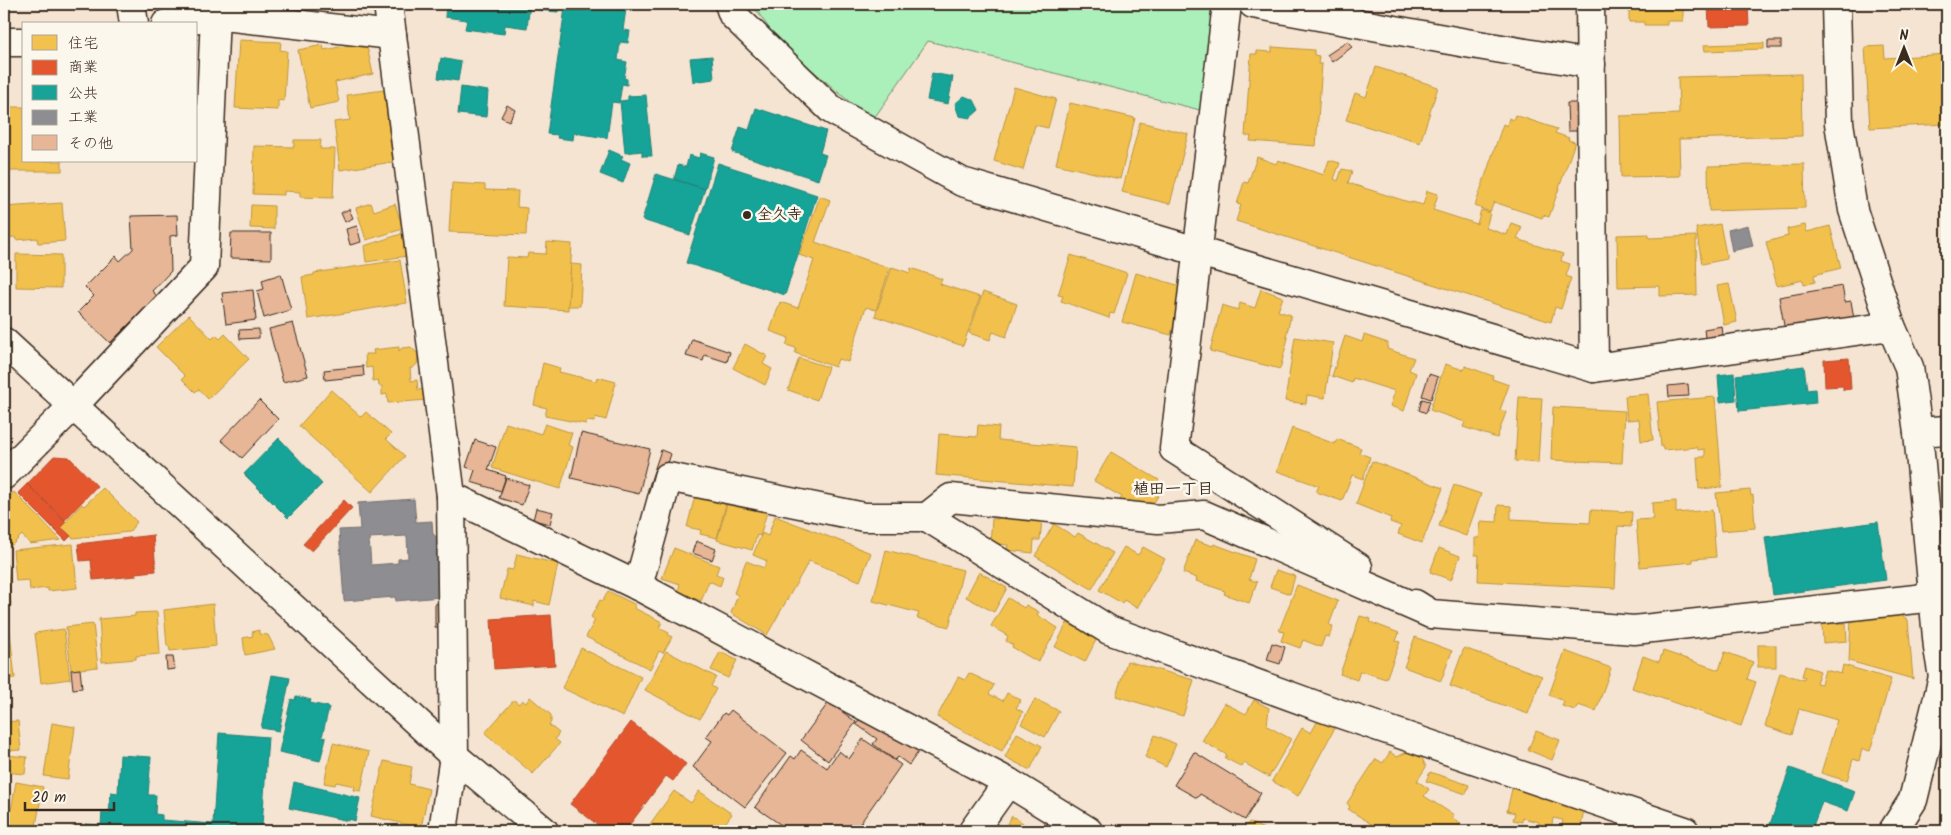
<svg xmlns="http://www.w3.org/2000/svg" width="1951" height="835" font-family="Kalam,'Klee One',sans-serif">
  <rect width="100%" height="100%" fill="#f5e4d2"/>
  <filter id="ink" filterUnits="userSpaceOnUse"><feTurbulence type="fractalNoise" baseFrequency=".02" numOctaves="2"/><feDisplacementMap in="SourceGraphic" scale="10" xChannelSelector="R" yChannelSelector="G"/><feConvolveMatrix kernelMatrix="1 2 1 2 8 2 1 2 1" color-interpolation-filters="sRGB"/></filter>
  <g filter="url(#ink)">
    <!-- green -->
    <polygon fill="#abefba" stroke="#738c6c" points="752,4 1214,4 1200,110 928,41 872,121 778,41"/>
    <!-- homes -->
    <g fill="#f2c14e" stroke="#bb9440">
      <rect x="305" y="4" width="24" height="5"/>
      <polygon points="1629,4 1683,4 1683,21 1667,21 1667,25 1644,25 1644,22 1629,22"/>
      <polygon points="239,40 281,42 280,50 287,51 284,101 278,100 278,110 235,108"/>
      <polygon points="366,42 373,74 335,82 339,102 310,108 298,50 323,45 324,50"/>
      <polygon points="1764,43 1764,49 1705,51 1704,45"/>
      <polygon points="1884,46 1885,58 1947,54 1947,124 1870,128 1865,47"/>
      <polygon points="1272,47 1314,50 1314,55 1319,56 1318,64 1322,64 1316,146 1250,141 1251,136 1245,136 1251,54 1257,54 1257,51 1272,52"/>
      <polygon points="1376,67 1438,87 1420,143 1346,120 1355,93 1366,97"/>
      <polygon points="1801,74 1802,136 1679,139 1680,176 1621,177 1620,116 1679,114 1678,77"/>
      <polygon points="1014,87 1056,99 1048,128 1035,125 1023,170 994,161"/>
      <polygon points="384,90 393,162 340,170 334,122 350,120 347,95"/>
      <polygon points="1070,103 1135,118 1120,179 1056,164"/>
      <polygon points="4,107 24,107 24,161 62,161 62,171 4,171"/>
      <polygon points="1515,115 1557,129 1555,133 1569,138 1568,140 1575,142 1549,217 1543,215 1542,218 1494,202 1490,212 1475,206 1503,124 1507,126 1509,118 1513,120"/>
      <polygon points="1140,122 1188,134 1170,204 1122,192"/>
      <polygon points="294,140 321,140 320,149 335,149 333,198 300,197 300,192 284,191 284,195 253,194 254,146 294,147"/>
      <polygon points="1257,157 1276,164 1278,160 1324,175 1329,160 1340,163 1334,179 1338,181 1342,169 1352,171 1348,183 1412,203 1412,202 1423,205 1427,191 1438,194 1433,210 1477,224 1481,210 1490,213 1486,228 1507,235 1511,223 1522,227 1517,239 1563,254 1561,261 1570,264 1566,276 1571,278 1561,309 1555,307 1551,322 1236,221 1241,205 1237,204 1244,182 1248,183"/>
      <polygon points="1804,164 1805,208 1709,211 1708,166"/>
      <polygon points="452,183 485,185 485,190 518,191 517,207 527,208 526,235 449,232"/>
      <polygon points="820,196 830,200 815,242 890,268 876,310 866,307 848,362 838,359 835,367 795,353 796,348 786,345 789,338 770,331 780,302 798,308 814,260 799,255"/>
      <polygon points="62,203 65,241 38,243 37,238 16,240 15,237 4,238 4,207"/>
      <polygon points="371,203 374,211 395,204 403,229 366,240 356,208"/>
      <polygon points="251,205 274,206 274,229 250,228"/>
      <polygon points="1720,224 1727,259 1702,264 1696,228"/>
      <polygon points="1805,225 1807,232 1830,226 1841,268 1814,275 1815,282 1804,285 1803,280 1777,286 1766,242 1788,236 1787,229"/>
      <polygon points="404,233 407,256 366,262 364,246"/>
      <polygon points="1649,234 1649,238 1696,236 1697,295 1660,296 1660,286 1618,287 1617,235"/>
      <polygon points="547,242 572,244 568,310 504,306 507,257 527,258 528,253 546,254"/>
      <polygon points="16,254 61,255 61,288 16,287"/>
      <polygon points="1071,255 1127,273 1114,314 1110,313 1109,318 1061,301 1063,296 1058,295"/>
      <polygon points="400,260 407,303 308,319 302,277 314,275 314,273"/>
      <polygon points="4,262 11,268 4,277"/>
      <polygon points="571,264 582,265 580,306 568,306"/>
      <polygon points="892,267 910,273 911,268 942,279 940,284 980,297 963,346 875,316"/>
      <polygon points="1136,273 1184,287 1171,335 1122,322"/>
      <polygon points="1729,284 1737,322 1724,325 1717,286"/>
      <polygon points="1261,289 1283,297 1278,311 1291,315 1286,337 1288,338 1280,369 1210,351 1222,305 1238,310 1240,303 1255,308"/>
      <polygon points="983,292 1017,304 1006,337 993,332 990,340 969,333"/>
      <polygon points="189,315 212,339 216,335 220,339 225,334 249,359 208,399 199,389 195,392 182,379 185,376 156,347"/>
      <polygon points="1364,335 1388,343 1387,349 1414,358 1409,370 1416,373 1404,411 1390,406 1395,391 1353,378 1352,383 1332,376 1345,336 1362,342"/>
      <polygon points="1295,337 1333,343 1325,398 1307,395 1306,404 1285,401"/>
      <polygon points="745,344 767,356 763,364 772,369 765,385 733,368"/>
      <polygon points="399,347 399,351 402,348 411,347 418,354 417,364 413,368 410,368 411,381 417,380 418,390 427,389 428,400 388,403 387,394 382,395 382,386 379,386 378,380 373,381 372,367 366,368 365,354 374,354 373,350"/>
      <polygon points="799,358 828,367 817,400 788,390"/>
      <polygon points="543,363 560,368 559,372 596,381 597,377 616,382 606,420 595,417 594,422 587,421 586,424 545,416 547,408 534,405"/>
      <polygon points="1445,364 1464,370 1465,366 1493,376 1492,379 1509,385 1500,410 1506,412 1497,438 1463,427 1465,422 1430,410"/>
      <polygon points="331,390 361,417 366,412 391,434 386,439 405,456 372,492 299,426"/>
      <polygon points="1648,394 1653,440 1641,441 1639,419 1627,420 1625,396"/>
      <polygon points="1519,397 1542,398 1538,463 1515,461"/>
      <polygon points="1715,397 1722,487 1699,489 1697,457 1705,457 1705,449 1698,450 1697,447 1663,450 1663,447 1661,447 1657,402"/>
      <polygon points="1553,407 1625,411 1622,463 1551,460"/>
      <polygon points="506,423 541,434 545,424 572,433 568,445 573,447 560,489 492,468"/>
      <polygon points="978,425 999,427 998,440 1076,447 1073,487 936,475 939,434 977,437"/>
      <polygon points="1292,428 1335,444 1337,439 1361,448 1359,453 1370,457 1363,479 1352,475 1342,501 1316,492 1319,486 1277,471"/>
      <polygon points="1111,452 1159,480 1157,483 1163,487 1148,513 1118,503 1122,497 1094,481"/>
      <polygon points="1372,461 1443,488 1422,543 1398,534 1401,526 1390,522 1391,518 1356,504"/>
      <polygon points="1454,485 1481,494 1466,536 1439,526"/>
      <polygon points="103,488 137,522 129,532 73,538 61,527 82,504 84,506"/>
      <polygon points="1750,490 1751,496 1753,495 1755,528 1721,531 1716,493"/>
      <polygon points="14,492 37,515 61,540 30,544 22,535 11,546 5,540 4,541 4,502"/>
      <polygon points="696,492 727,500 717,538 700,534 701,530 687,527"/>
      <polygon points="728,501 767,512 760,536 757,535 752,550 717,540"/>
      <polygon points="1676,501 1676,513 1712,510 1716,557 1693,559 1693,562 1640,567 1636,520 1653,519 1652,503"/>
      <polygon points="1498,505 1511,506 1511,519 1590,523 1591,510 1632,512 1631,527 1618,526 1615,588 1478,581 1479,555 1475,555 1475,538 1479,538 1481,521 1497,522"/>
      <polygon points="775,516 871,553 860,581 809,561 767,635 731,613 738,595 734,593 746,561 764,568 767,561 753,555 762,533 768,536"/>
      <polygon points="999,516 1042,519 1040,540 1034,540 1033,553 1007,550 1008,545 990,543 992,519 998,519"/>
      <polygon points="1054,524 1075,537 1078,533 1113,553 1092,589 1035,556"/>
      <polygon points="1195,540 1213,546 1214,544 1255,559 1249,579 1257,582 1249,603 1224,594 1225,591 1196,581 1197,578 1183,573"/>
      <polygon points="73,544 77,588 48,591 48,588 30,590 29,580 16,581 13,550"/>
      <polygon points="1124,547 1138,555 1143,547 1165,559 1137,608 1124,600 1122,603 1099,590"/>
      <polygon points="674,548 719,566 716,574 723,577 720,586 709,581 701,601 678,591 680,584 662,578"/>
      <polygon points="1439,548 1460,556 1451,580 1430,572"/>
      <polygon points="886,550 963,570 949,627 917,618 919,613 873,601"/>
      <polygon points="517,554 558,564 549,605 534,601 534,606 500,598 507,569 513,570"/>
      <polygon points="4,564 7,564 11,605 4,606"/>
      <polygon points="1276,570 1295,576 1290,594 1270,587"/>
      <polygon points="979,572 1007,588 994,612 966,597"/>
      <polygon points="1297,585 1338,601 1329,625 1333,626 1329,637 1325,636 1321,647 1303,640 1300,648 1281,641 1284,632 1279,631"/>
      <polygon points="608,591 636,605 634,608 662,622 659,628 669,633 668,635 672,637 663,653 659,651 650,669 586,637 595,620 591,617 600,600 603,601"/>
      <polygon points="1008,598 1024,608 1026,605 1039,612 1037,615 1058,628 1038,662 1012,647 1013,645 1006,641 1008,636 991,626"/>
      <polygon points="213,604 216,646 170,651 169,646 167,646 164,610"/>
      <polygon points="157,612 160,654 136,656 136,659 102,662 99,619 135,616 135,613"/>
      <polygon points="1899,613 1908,620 1913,679 1849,661 1851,619"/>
      <polygon points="1360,616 1371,619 1370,622 1399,633 1396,641 1400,642 1386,679 1360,671 1357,680 1340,674"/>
      <polygon points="4,623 9,623 15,678 4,679"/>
      <polygon points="1067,623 1097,638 1085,662 1055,647"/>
      <polygon points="1846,623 1847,641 1823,643 1822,624"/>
      <polygon points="93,624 98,667 71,670 66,627"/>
      <polygon points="64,629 70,679 41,683 35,633"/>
      <polygon points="259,630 259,634 268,635 275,649 245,655 243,638 253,636 252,632"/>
      <polygon points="1415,637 1452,651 1441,681 1404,667"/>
      <rect x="1758" y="645" width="18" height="22"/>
      <polygon points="581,648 641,677 623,717 562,688"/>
      <polygon points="1464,648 1542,676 1528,714 1450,686"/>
      <polygon points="666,651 716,677 711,686 716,689 700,719 645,690"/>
      <polygon points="1565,651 1611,668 1596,711 1578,705 1575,710 1562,706 1564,701 1549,695"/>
      <polygon points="1663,651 1719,670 1725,652 1753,662 1747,679 1756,682 1741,726 1632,688 1643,656 1659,662"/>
      <polygon points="720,652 737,660 728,678 711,670"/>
      <polygon points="1127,661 1194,680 1183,716 1116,696"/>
      <polygon points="1843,665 1891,679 1870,751 1862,749 1859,761 1853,759 1847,781 1821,773 1837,720 1799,709 1792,735 1765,726 1780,673 1804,680 1805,677 1802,676 1805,666 1820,671 1816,683 1821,684 1825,670 1841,674"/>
      <polygon points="969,673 994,685 989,694 1003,701 1007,693 1021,700 1016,708 1023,712 1002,751 937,717 958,677 965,680"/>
      <polygon points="530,697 551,715 551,722 549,725 559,733 555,739 560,743 533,774 485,733 514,700 519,704 522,700 526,703"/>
      <polygon points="1035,699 1059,711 1045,737 1021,724"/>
      <polygon points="1254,700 1269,708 1267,726 1291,739 1269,777 1244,763 1242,767 1225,758 1227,755 1202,741 1224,703 1246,714"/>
      <polygon points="1322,713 1338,722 1298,796 1272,781 1302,728 1311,733"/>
      <polygon points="18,721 21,750 4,751 4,722"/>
      <polygon points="52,723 75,727 68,779 44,776"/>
      <polygon points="1536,731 1560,740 1552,760 1528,750"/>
      <polygon points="1017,733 1042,746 1030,770 1005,757"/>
      <polygon points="1155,735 1176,744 1166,767 1145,757"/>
      <polygon points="333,743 369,752 361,791 354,790 355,786 336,782 335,785 324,783"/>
      <polygon points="1390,752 1397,757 1407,752 1414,752 1422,758 1426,767 1417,781 1429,789 1424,796 1454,815 1452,818 1461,823 1456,831 1382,831 1348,809 1350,807 1347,803 1376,759 1383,763"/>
      <polygon points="6,755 27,757 25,774 4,772"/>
      <polygon points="384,761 412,767 409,784 429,789 421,828 371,816"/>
      <polygon points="1430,772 1469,785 1466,794 1426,781"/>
      <polygon points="1514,780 1585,804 1580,831 1561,830 1563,820 1553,818 1551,830 1538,827 1539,822 1522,818 1522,822 1513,820 1515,813 1507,811"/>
      <polygon points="16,782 43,787 35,831 10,831 11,822 9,822"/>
      <polygon points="674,791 691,803 699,791 732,814 723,826 728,829 726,831 660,831 650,824"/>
      <polygon points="1012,816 1023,823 1020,827 1028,831 1003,831"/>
      <polygon points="1249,822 1268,831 1245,831"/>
      <polygon points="1047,823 1062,831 1042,831"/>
    </g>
    <!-- shops -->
    <g fill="#e4572e" stroke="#b14a29">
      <polygon points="1708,4 1748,4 1749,26 1709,27"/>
      <polygon points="1849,358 1851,389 1843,390 1843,386 1825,387 1824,360"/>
      <polygon points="54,456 69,457 97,486 65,520 27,484"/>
      <polygon points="27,484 66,522 61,527 71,536 66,541 18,493"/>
      <polygon points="344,500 352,508 312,551 303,544"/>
      <polygon points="153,535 156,571 135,573 136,576 93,580 91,560 80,561 78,544"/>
      <polygon points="551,615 555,665 494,669 491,619"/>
      <polygon points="631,722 686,764 673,781 666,776 625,831 606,831 570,804"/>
    </g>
    <!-- public -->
    <g fill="#17a398" stroke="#227f73">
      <polygon points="446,4 530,4 527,28 505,25 504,34 465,29 467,20 445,17"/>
      <polygon points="531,4 590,4 626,9 623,30 630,31 628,43 620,42 618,60 627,62 624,78 627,79 627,85 622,84 619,103 612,102 607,138 574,133 573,140 557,138 558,135 547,134 565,8 558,7 558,12 539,10 539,5"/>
      <polygon points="712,56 714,79 693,82 690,58"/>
      <polygon points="441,58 461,62 458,81 438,78"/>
      <polygon points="932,73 953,77 948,104 927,100"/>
      <polygon points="461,87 488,91 486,117 458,114"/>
      <polygon points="646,95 652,156 642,156 642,151 625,153 620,101 628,100 628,96"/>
      <polygon points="964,96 974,100 979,110 970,118 959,116 955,104"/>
      <polygon points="756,108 826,131 820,153 826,155 818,180 732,152 740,127 749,130"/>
      <polygon points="609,150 623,156 621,159 630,163 623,183 600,174"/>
      <polygon points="700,153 714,157 705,189 674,179 678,165 686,167 689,155 699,158"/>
      <polygon points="718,163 817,195 785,295 686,263"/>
      <polygon points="656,174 705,189 690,235 642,220"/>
      <polygon points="1804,366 1807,390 1815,389 1816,403 1739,411 1736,375"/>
      <polygon points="1734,373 1736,400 1720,402 1718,375"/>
      <polygon points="279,438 322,484 288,518 244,474"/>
      <polygon points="1878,522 1886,580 1773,595 1765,537"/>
      <polygon points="272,675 290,678 279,731 261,728"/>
      <polygon points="296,696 311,700 310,703 329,707 322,737 326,738 320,761 279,752 291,699 295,700"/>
      <polygon points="219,733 268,737 262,826 281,827 280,831 72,831 72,827 85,828 85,824 101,825 102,812 109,813 111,792 118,793 120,755 151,757 148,795 156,795 155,814 162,815 162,820 213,824"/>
      <polygon points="1790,768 1855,791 1848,811 1822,802 1811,831 1781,831 1769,827"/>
      <polygon points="294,782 360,798 355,821 349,819 349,821 289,808"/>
    </g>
    <!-- industry -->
    <g fill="#8d8d92" stroke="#746f6f" fill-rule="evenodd">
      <polygon points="1748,225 1753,246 1732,251 1728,230"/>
      <path d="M414,499L416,522L432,521L433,534L440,540L442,569H437L440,597L396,601L395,597L344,601L339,530L360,529L358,503ZM407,536L408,558L398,559V563L371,565L369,538Z"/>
    </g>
    <!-- building -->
    <g fill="#e6b697" stroke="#3b2a1e">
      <polygon points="1348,41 1352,47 1332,62 1327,55"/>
      <rect x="1768" y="41" width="13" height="7"/>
      <polygon points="1567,103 1579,103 1580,131 1568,131"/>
      <polygon points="507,105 515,110 509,121 501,117"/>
      <polygon points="349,209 353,218 345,222 341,213"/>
      <polygon points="177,215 178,235 170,236 171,271 152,291 157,296 110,343 78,312 94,296 85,287 116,256 120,261 133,249 131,216"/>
      <polygon points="357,226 361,242 350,245 346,229"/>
      <polygon points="231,233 271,233 271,259 230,258"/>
      <polygon points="281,274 291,310 264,318 257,291 264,289 262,280"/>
      <polygon points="1842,286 1845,302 1851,301 1854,319 1785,331 1779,297"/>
      <polygon points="253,290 256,320 226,324 222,293"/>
      <polygon points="293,323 308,376 283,382 269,329"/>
      <polygon points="1722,326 1723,335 1705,338 1704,329"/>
      <polygon points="259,329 259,338 240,339 239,330"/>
      <polygon points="692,339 730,352 727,362 705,355 703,361 686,356"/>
      <polygon points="363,366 364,376 325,380 324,370"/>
      <polygon points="1429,374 1438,377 1431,399 1422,396"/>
      <polygon points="1688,384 1689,396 1669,397 1668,386"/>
      <polygon points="1422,399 1430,401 1426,413 1419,410"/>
      <polygon points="259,400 278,419 242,458 221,440"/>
      <polygon points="581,433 650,449 639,494 571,478"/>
      <polygon points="475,440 496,447 488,470 506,476 501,491 471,482 475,470 466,467"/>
      <polygon points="661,450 671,454 657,496 647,492"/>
      <polygon points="506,478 529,485 522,505 499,498"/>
      <polygon points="536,508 553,512 550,524 533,520"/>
      <polygon points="696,541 716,549 712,560 692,553"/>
      <polygon points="442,603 443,628 435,628 435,604"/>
      <polygon points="1272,643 1285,647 1280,664 1267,660"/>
      <polygon points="166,657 173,657 175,669 167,670"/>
      <polygon points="80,669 82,688 73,689 71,670"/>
      <polygon points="4,687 9,687 9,693 4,694"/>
      <polygon points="829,702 856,722 828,761 801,740"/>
      <polygon points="731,710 787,753 745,807 693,767 712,741 706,737 724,713 727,715"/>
      <polygon points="860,718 921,748 909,765 898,757 895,760 873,744 877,739 856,724"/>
      <polygon points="863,739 901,765 857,828 851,824 846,831 790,831 755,807 791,756 795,759 801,750 827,768 839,751 849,759"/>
      <polygon points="1194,752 1261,793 1245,820 1200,794 1197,798 1174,785"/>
    </g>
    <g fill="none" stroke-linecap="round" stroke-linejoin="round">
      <!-- minor casing -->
      <g stroke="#3b2a1e" stroke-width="31">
        <g id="minor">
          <polyline points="131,4 134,24"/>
          <polyline points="388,4 451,496 454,756 443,831"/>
          <polyline points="729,4 733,15 832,110 962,182 1594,368 1891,326"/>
          <polyline points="1227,4 1174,449 1358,567"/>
          <polyline points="1253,4 1466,43 1591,64"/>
          <polyline points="1590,4 1594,368"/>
          <polyline points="1836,4 1839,123 1853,210 1891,326 1909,367 1918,432 1938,648 1943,677 1913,800 1893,831"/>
          <polyline points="166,24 215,15 392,35"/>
          <polyline points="4,42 24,42"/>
          <polyline points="4,342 454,756 544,831"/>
          <polyline points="1918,432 1947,430"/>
          <polyline points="4,475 73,406 204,267 215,15"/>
          <polyline points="451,496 638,586 1008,782 1088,831"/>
          <polyline points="638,586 668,477 864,517 927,517"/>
          <polyline points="1415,604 1431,614 1634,630 1934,597"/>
          <polyline points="1431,614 1204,515 1158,519 951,498 927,517 1109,630 1326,709 1685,831"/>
          <polyline points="973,831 1008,782"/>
        </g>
      </g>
      <!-- minor -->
      <use href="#minor" stroke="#fbf7ec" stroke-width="28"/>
    </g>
  </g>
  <!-- markers -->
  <circle fill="#3b2a1e" stroke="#fbf7ec" stroke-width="2" cx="747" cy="215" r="5"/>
  <g text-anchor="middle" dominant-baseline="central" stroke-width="5" stroke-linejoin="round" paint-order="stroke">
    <!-- poi labels -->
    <g font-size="15" font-weight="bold" fill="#3b2a1e" stroke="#fbf7ec" text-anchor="start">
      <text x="757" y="215">全久寺</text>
    </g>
    <!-- neighbourhood labels -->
    <g font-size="16" font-weight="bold" fill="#3b2a1e" stroke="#fbf7ec">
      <text x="1173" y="489">植田一丁目</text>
    </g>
  </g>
  <!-- margin -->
  <rect width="1951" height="835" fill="none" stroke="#fbf7ec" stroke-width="20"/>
  <rect x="10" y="10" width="1931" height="815" fill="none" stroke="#3b2a1e" stroke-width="2" filter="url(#ink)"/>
  <!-- legend -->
  <rect x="22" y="22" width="175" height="140" fill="#fbf7ec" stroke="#aea59a"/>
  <rect x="32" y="35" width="25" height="15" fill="#f2c14e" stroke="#aea59a"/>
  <text x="68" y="48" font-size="15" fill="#3b2a1e">住宅</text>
  <rect x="32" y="60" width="25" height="15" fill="#e4572e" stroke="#aea59a"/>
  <text x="68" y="72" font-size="15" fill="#3b2a1e">商業</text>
  <rect x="32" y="85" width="25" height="15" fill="#17a398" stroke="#aea59a"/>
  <text x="68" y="98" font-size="15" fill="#3b2a1e">公共</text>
  <rect x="32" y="110" width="25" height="15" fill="#8d8d92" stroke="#aea59a"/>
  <text x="68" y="122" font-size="15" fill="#3b2a1e">工業</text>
  <rect x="32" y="135" width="25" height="15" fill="#e6b697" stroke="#aea59a"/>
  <text x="68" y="148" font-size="15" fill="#3b2a1e">その他</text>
  <!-- north arrow -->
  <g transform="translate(1904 48)" stroke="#fbf7ec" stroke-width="4" paint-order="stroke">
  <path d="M0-4L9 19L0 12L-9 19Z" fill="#3b2a1e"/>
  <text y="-8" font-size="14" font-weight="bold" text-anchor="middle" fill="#3b2a1e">N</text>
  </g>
  <!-- scale -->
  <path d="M25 802v8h89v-8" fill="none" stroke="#3b2a1e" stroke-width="2.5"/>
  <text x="32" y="802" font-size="15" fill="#3b2a1e" stroke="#fbf7ec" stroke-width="4" paint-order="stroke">20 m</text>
</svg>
